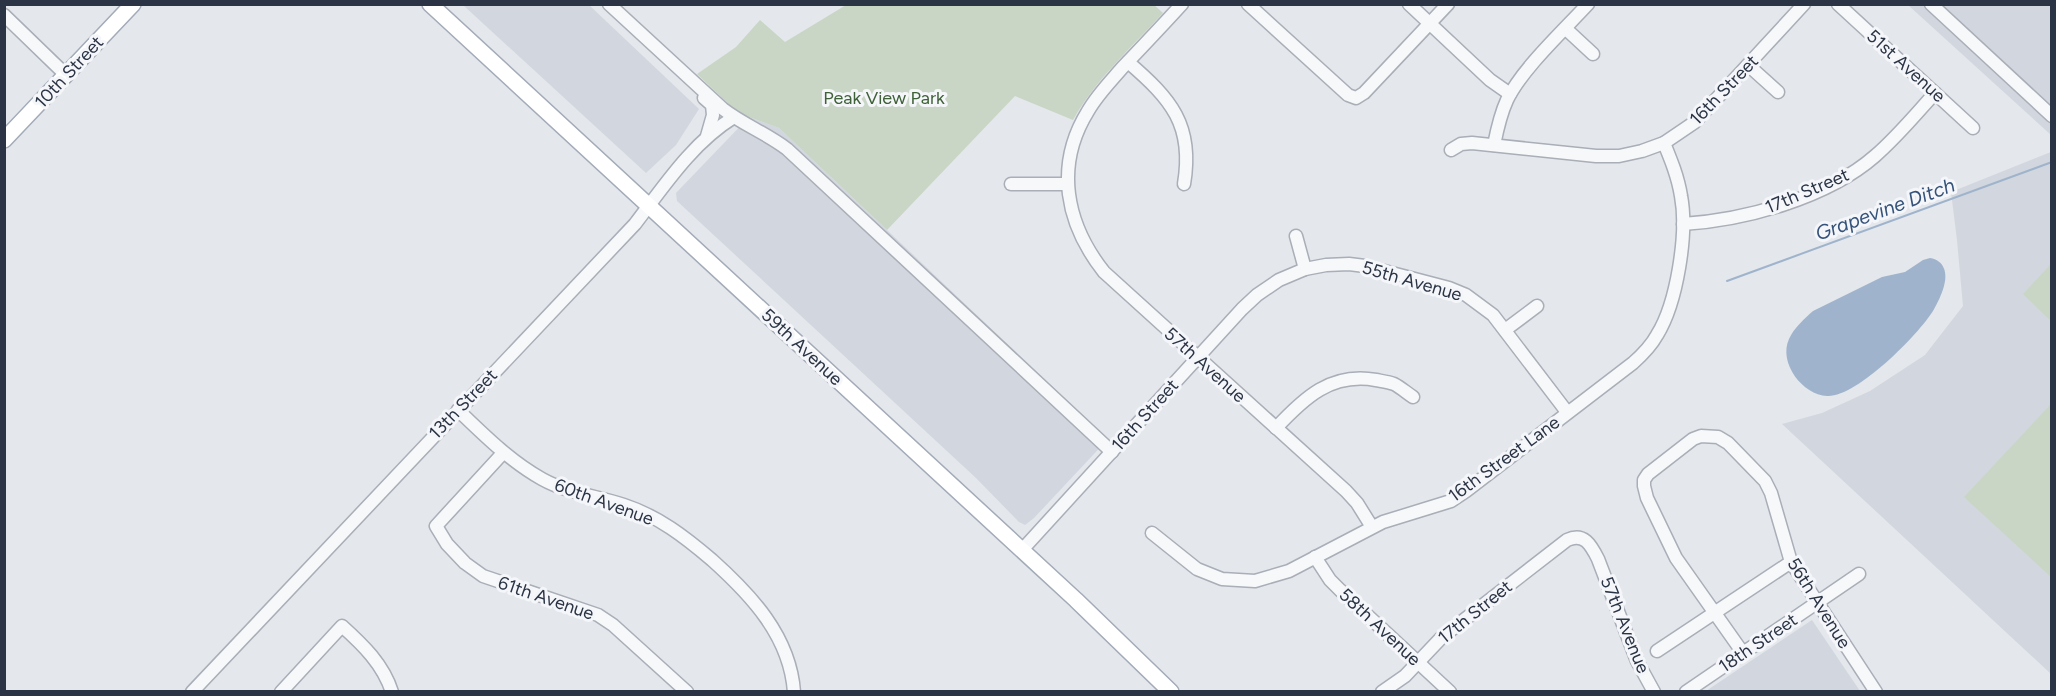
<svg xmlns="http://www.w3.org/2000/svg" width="2056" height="696" font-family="Figtree,sans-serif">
  <rect width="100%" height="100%" fill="#e4e7ec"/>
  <!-- built -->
  <g fill="#d2d6de">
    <polygon points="463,5 589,5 699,109 676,145 646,173"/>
    <polygon points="1908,5 2051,5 2051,135"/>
    <polygon points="749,117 779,128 1108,439 1034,518 1025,525 1019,522 976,478 677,201 676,193"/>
    <polygon points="2051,152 2051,674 1782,424 1822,413 1870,391 1925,355 1963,306 1957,240 1951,192"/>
    <polygon points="1812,620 1860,691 1706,691"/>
  </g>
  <!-- green -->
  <g fill="#c9d6c5">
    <path d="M1153,4L1163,13C1132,47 1096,79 1073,120L1015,96L887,230L779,128L738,113L697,74L736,47L760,20L785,42L846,5Z"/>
    <polygon points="2051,264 2051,321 2023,294"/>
    <polygon points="2051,404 2051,577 1964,497"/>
  </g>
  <!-- water -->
  <path fill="#9fb4cc" d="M1930,258C1944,260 1948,273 1944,286C1942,294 1937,304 1933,311C1918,335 1856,398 1827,396C1803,395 1778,363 1789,339C1794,328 1804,319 1813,311L1882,277L1905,272L1923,260Z"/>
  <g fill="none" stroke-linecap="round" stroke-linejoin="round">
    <!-- stream -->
    <polyline stroke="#9fb4cc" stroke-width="2" points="1727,281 2052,162"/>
    <!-- minor casing -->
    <g stroke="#a9aeb7" stroke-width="15">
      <g id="minor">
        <path d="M609,4L723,109C742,124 766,133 787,149L1112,452"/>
        <path d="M1182,4C1162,26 1142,47 1122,68C1110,82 1097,95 1088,111C1054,166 1066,224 1104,272L1346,491L1357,503L1372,527"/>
        <polyline points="1248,4 1348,95 1356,98 1364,93 1448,4"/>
        <polyline points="1409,4 1490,80 1510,94"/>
        <polyline points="1838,4 1973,128"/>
        <polyline points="1931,4 2052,116"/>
        <polyline points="4,15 66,75"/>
        <polyline points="1566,29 1593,54"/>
        <path d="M1128,62C1171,99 1194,125 1184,184"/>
        <polyline points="1748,65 1778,92"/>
        <polyline points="704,98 712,105 713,115 707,136"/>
        <path d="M1494,145C1497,130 1500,115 1507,100C1522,69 1563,31 1588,4"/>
        <polyline points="1451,150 1461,144 1472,143 1596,156 1619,156 1642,151 1664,143 1695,122 1804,4"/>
        <polyline points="1011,184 1067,184"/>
        <path d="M1683,224C1745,220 1827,198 1875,156C1897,137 1916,114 1935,93"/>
        <polyline points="1296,236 1305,269"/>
        <polyline points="1505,330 1537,306"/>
        <path d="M458,410C484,435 510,461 542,479C567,493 597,496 624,505C658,516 685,537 712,560C751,595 790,636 794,692"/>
        <path d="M1276,428C1304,398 1331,372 1376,380C1381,381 1389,382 1394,384C1400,387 1407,393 1413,397"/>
        <polyline points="503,453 436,526 447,544 465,563 483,576 598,615 613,625 687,692"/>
        <path d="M1152,533L1197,569L1222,579L1255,581L1289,571L1383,522L1451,501L1466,491L1633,363C1642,355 1651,346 1657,335C1677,303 1688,233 1681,196C1678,177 1671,160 1664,143"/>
        <polyline points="1022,550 1242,309 1257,295 1279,280 1305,269 1326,265 1349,264 1365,266 1449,288 1466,295 1493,315 1567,412"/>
        <polyline points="1315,557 1330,580 1340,590 1450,692"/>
        <polyline points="1657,651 1791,562"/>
        <polyline points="1743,653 1676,558 1647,498 1644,486 1644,480 1648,474 1693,439 1701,436 1718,437 1728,443 1765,481 1771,493 1791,562 1876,692"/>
        <path d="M192,692L635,224C664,186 692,143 734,117"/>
        <path d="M281,692L342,626C363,645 383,664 392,692"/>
        <path d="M1382,692L1405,676L1442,637L1567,540C1584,532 1591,545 1598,559L1637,661L1654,692"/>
        <polyline points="1686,692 1859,574"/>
      </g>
    </g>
    <!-- major casing -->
    <g stroke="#a3abb8" stroke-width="18">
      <g id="major">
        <polyline points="430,4 1076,600 1171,692"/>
        <polyline points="4,140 133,4"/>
      </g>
    </g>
    <!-- minor -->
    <use href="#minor" stroke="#f7f8fa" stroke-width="12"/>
    <!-- major -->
    <use href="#major" stroke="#fff" stroke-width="15"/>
  </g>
  <g text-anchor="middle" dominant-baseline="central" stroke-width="6" stroke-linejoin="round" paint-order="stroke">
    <!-- street labels -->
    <g font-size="18" fill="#2b3445" stroke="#f4f6f9">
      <text transform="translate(1906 66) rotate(42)">51st Avenue</text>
      <text transform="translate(69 72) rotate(-47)">10th Street</text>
      <text transform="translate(1724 90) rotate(-46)">16th Street</text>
      <text transform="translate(1807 191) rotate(-23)">17th Street</text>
      <text transform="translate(1412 281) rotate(16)">55th Avenue</text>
      <text transform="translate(802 347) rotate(43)">59th Avenue</text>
      <text transform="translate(1205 365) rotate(42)">57th Avenue</text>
      <text transform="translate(463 404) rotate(-46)">13th Street</text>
      <text transform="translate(1145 415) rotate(-48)">16th Street</text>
      <text transform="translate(1504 459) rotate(-36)">16th Street Lane</text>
      <text transform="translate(604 502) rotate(20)">60th Avenue</text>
      <text transform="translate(546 598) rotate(19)">61th Avenue</text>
      <text transform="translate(1819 603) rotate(58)">56th Avenue</text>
      <text transform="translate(1475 612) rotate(-39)">17th Street</text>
      <text transform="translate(1625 625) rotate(68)">57th Avenue</text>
      <text transform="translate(1380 627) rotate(43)">58th Avenue</text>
      <text transform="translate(1758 643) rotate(-34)">18th Street</text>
    </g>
    <!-- park labels -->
    <g font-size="18" fill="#3f6138" stroke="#f4f6f9">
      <text x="884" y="98">Peak View Park</text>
    </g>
    <!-- water labels -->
    <g font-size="20" font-style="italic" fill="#34527a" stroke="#f4f6f9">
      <text transform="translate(1885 209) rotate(-20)">Grapevine Ditch</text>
    </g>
  </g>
  <!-- border -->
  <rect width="2056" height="696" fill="none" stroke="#2b3445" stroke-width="12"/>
</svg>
